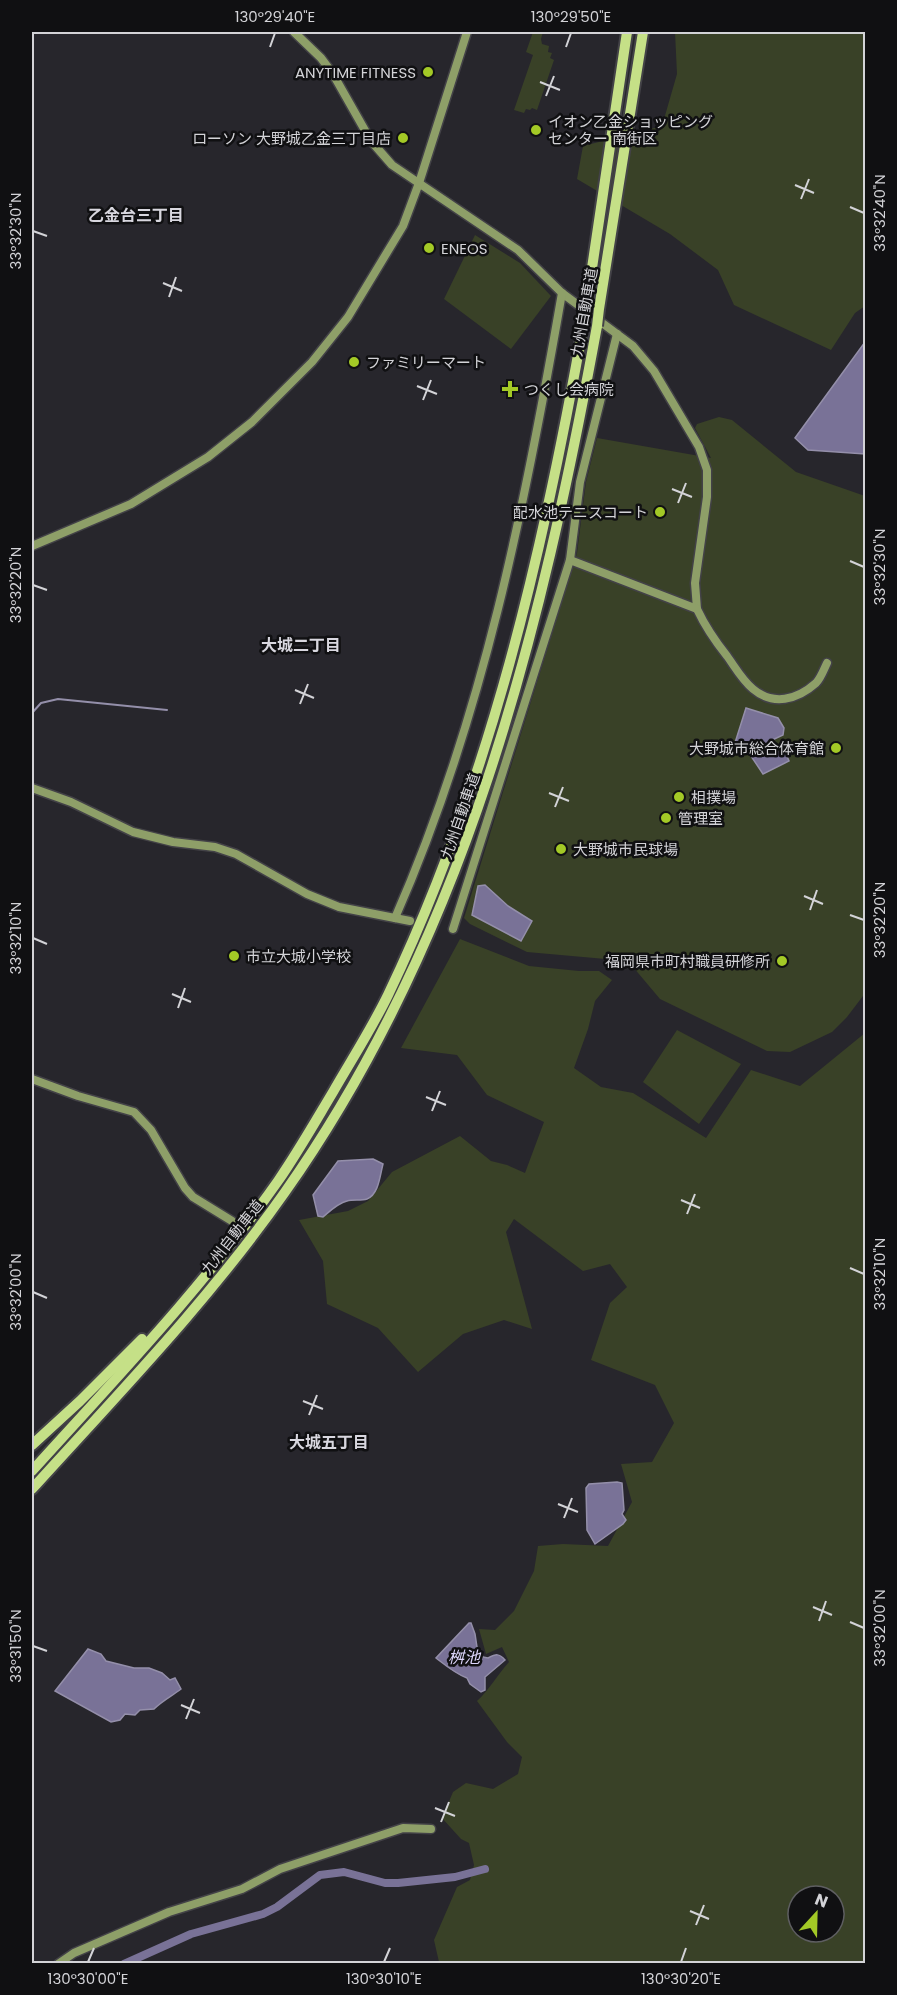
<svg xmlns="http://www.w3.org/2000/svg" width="897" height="1995" font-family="Poppins,'Noto Sans JP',sans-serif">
  <rect width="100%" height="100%" fill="#27262c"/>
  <!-- green -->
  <g fill="#394127" fill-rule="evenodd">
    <polygon points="533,32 543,32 541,39 542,44 549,46 548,52 552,53 550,58 554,60 537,110 532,108 530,110 526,109 524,113 514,110 533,55 526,52"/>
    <polygon points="675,32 865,32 865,306 855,313 831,350 734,305 718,270 670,234 577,179 583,146 662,126 677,74"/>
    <polygon points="475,235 520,263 551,296 511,349 444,299"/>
    <polygon points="719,417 732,420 796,472 865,496 866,992 847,1017 832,1032 790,1052 767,1051 660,999 628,961 527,952 470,924 464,918 577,553 586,482 597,438 711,458 695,428 697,424"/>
    <path d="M460,939L529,966L579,971H599L612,980L595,1001L588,1029L574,1068L601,1087L633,1093L706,1138L751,1070L800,1086L865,1033V1963L451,1964L439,1962L434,1940L457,1887L470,1880L474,1865L469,1843L461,1839L442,1818L453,1792L466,1783L493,1789L518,1774L522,1757L507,1742L477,1701C490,1689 497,1675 509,1662L502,1647L486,1654L479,1629L495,1630L514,1611L534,1571L538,1546L563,1544L608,1546L632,1502L621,1464L652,1462L674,1423L655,1385L591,1360L610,1303L627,1287L610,1264L583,1271L514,1219L506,1232L532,1329L504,1320L463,1334L418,1372L378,1328L327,1304L323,1261L299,1220L348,1211L368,1201L392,1172L460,1136L491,1161L507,1165L525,1173L544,1122L487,1095L457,1055L401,1048ZM798,1896H834V1932H798Z"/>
    <polygon points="677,1030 741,1064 699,1124 643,1082"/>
  </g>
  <!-- water -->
  <g fill="#797297" stroke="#948faa" stroke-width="1.5">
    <polygon points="865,342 865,454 808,450 795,438"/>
    <polygon points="746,708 778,718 784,728 783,735 770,741 776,753 784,749 789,761 763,774 747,750 734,746"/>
    <polygon points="485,885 508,906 532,921 521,941 472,915 478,886"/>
    <path d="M373,1159L383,1164C380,1175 379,1194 367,1199C361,1201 353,1199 347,1201C338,1203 330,1211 323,1217L318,1216L313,1195L338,1161Z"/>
    <polygon points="617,1482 622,1483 624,1510 622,1514 626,1520 623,1524 595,1544 587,1530 586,1488 589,1484"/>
    <path d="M469,1623H471L475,1634L477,1647L483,1657L488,1658C496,1654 499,1653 505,1660L485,1677V1690L481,1692L470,1684L467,1678C456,1674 445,1665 436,1658Z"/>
    <path d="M88,1649L101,1654L106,1661L134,1668H149L162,1673L170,1680L175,1678L181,1689C172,1696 163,1700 154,1709L140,1710L135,1715L125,1714L120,1720L111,1722L55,1691Z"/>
  </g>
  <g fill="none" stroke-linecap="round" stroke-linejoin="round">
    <!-- stream -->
    <polyline stroke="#948faa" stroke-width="2" points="32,713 41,703 58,699 167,710"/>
    <!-- canal -->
    <polyline stroke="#797297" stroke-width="8" points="124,1964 191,1934 263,1914 277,1907 320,1875 344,1872 385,1883 398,1883 455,1877 485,1869"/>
    <!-- secondary casing -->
    <g stroke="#434247" stroke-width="11">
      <g id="secondary">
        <polyline points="294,32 321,58 333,74 371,141 392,165 518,250 562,293 633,346 654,371 699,447 707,470 707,497 695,583 697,609"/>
        <polyline points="32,546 131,504 208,457 252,422 312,362 348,317 403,226 419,183 467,32"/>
        <path d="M570,560L697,609C705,626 715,641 727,656C735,667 742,680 753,689C773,706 797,700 816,683C821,678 824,669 827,663"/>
        <polyline points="32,788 71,802 133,832 173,842 215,847 236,854 307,894 339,907 410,921"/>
        <path d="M395,918C483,718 525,506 562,293"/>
        <polyline points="453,929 570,560 580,482 617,334"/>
        <polyline points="32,1079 78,1096 134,1112 151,1130 185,1188 193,1197 232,1221"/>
        <polyline points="58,1964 74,1953 169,1912 242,1889 280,1869 403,1828 431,1829"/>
      </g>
    </g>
    <!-- highway casing -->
    <g stroke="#434247" stroke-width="14">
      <g id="highway">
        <polyline points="588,295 627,32"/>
        <polyline points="599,309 643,32"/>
        <polyline points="32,1445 80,1401 142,1339"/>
        <path d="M32,1471C117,1377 205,1285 278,1181C298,1152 315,1122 333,1092C352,1059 372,1028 388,995C491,780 544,549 585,316"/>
        <path d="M32,1489C119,1393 210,1299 285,1192C467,934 541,632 597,326"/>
      </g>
    </g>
    <!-- secondary -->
    <use href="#secondary" stroke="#8e9f68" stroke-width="8"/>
    <!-- highway -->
    <use href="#highway" stroke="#c5e087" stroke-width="10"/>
    <!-- highway-bridge casing -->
    <g stroke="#434247" stroke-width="14" stroke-linecap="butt">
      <g id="highway-bridge">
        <polyline points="585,316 588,295"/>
        <polyline points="597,326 599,309"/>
      </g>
    </g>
    <!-- highway-bridge -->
    <use href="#highway-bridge" stroke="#c5e087" stroke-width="10"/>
  </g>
  <!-- ticks -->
  <path fill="none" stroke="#d3d3d7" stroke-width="2" d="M270,47L275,33M566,47L571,33M540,82L560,90M546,96L554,76M795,185L814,193M801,199L809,179M850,207L864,213M33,231L47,236M163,283L182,291M169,297L176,277M417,386L437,394M423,400L431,380M672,489L692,497M678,503L686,483M850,561L864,567M33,585L47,590M295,690L314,698M300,704L308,684M549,793L569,801M555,807L563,787M804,896L823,904M810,910L817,890M850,915L864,920M33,938L47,944M172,994L191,1002M178,1008L185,988M426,1097L446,1105M432,1111L440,1091M681,1200L700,1208M687,1214L695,1194M850,1268L864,1274M33,1292L47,1298M303,1401L323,1409M309,1415L317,1395M558,1504L578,1512M564,1518L572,1498M813,1607L832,1615M819,1621L826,1601M850,1622L864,1628M33,1646L47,1651M181,1705L200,1713M186,1719L194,1699M435,1808L455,1816M441,1822L449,1802M690,1911L709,1919M696,1925L704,1905M88,1962L94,1948M384,1962L390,1948M681,1962L686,1948"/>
  <!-- markers -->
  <g fill="#a3c926" stroke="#101012" stroke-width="2">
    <circle cx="428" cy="72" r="6"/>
    <circle cx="536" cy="130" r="6"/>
    <circle cx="403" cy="138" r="6"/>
    <circle cx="429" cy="248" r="6"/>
    <circle cx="354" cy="362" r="6"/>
    <path d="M507 380h6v6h6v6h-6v6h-6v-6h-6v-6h6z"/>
    <circle cx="660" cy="512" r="6"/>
    <circle cx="836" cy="748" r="6"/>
    <circle cx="679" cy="797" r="6"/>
    <circle cx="666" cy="818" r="6"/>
    <circle cx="561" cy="849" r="6"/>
    <circle cx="234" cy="956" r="6"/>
    <circle cx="782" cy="961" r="6"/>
  </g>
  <g text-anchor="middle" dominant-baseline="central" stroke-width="5" stroke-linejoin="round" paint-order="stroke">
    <!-- poi labels -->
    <g font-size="15" fill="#d3d3d7" stroke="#101012" text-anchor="start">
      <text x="416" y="72" text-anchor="end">ANYTIME FITNESS</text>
      <text x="548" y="121">イオン乙金ショッピング<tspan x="548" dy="17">センター 南街区</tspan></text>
      <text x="391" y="138" text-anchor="end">ローソン 大野城乙金三丁目店</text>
      <text x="441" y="248">ENEOS</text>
      <text x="366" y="362">ファミリーマート</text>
      <text x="524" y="389">つくし会病院</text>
      <text x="648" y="512" text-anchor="end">配水池テニスコート</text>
      <text x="824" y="748" text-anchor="end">大野城市総合体育館</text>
      <text x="691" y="797">相撲場</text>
      <text x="678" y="818">管理室</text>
      <text x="573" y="849">大野城市民球場</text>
      <text x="246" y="956">市立大城小学校</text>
      <text x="770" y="961" text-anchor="end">福岡県市町村職員研修所</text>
    </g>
    <!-- street labels -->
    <g font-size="15" fill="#d3d3d7" stroke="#101012">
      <text transform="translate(584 312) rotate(-80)">九州自動車道</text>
      <text transform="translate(460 816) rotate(-71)">九州自動車道</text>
      <text transform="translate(232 1237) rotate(-52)">九州自動車道</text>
    </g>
    <!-- neighbourhood labels -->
    <g font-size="16" font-weight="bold" fill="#d8d7df" stroke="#101012">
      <text x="136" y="215">乙金台三丁目</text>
      <text x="301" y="645">大城二丁目</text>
      <text x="329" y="1442">大城五丁目</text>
    </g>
    <!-- water labels -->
    <g font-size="16" font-style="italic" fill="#ddd6fc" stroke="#101012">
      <text x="464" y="1657">桝池</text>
    </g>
  </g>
  <!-- border -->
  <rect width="897" height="1995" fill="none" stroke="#101012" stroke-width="66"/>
  <!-- north arrow -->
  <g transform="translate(816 1914) rotate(22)"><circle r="28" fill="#101012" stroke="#5e5e61" stroke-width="1.5"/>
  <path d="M0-4.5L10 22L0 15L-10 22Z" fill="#a3c926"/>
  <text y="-9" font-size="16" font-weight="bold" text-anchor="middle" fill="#d3d3d7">N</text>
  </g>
  <rect x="33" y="33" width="831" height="1929" fill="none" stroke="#d3d3d7" stroke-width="2"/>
  <g font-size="15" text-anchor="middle" fill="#d3d3d7">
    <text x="275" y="22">130°29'40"E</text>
    <text x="571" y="22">130°29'50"E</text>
    <text transform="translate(880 213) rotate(-90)" y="5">33°32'40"N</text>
    <text transform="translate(16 231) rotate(-90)" y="5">33°32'30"N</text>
    <text transform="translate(880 567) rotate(-90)" y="5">33°32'30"N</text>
    <text transform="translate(16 585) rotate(-90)" y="5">33°32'20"N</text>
    <text transform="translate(880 920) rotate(-90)" y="5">33°32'20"N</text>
    <text transform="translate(16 938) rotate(-90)" y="5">33°32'10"N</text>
    <text transform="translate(880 1274) rotate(-90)" y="5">33°32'10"N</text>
    <text transform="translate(16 1292) rotate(-90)" y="5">33°32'00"N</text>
    <text transform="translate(880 1628) rotate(-90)" y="5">33°32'00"N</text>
    <text transform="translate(16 1646) rotate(-90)" y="5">33°31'50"N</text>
    <text x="88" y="1984">130°30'00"E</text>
    <text x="384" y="1984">130°30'10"E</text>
    <text x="681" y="1984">130°30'20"E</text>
  </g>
</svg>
